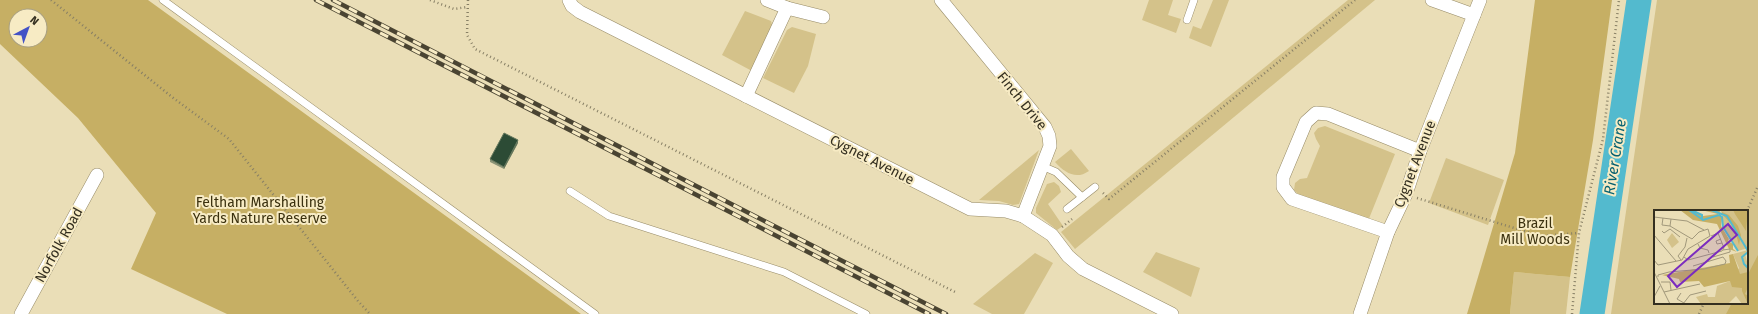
<svg xmlns="http://www.w3.org/2000/svg" width="1758" height="314" font-family="'Fira Sans',sans-serif">
  <rect width="100%" height="100%" fill="#eadeb7"/>
  <!-- green -->
  <g fill="#d4c28a" fill-rule="evenodd">
    <polygon points="1149,0 1173,0 1168,15 1181,19 1176,33 1142,20"/>
    <polygon points="1213,0 1229,0 1211,47 1189,38 1193,26 1201,29"/>
    <polygon points="1348,0 1375,0 1075,249 1061,232"/>
    <path d="M1657,0H1758V314H1611ZM1655,211H1747V303H1655Z"/>
    <polygon points="745,11 771,21 773,28 752,71 722,55"/>
    <polygon points="792,27 816,34 808,66 794,93 763,78 787,30"/>
    <polygon points="1325,126 1395,154 1368,221 1299,195 1294,190 1295,183 1300,179 1307,178 1320,146 1316,139 1314,133 1318,128"/>
    <path d="M1071,149L1089,171C1076,180 1065,173 1055,162Z"/>
    <polygon points="1039,150 1019,204 1013,205 999,201 979,200"/>
    <polygon points="1446,158 1504,180 1488,225 1429,203"/>
    <polygon points="1054,182 1059,186 1061,192 1048,204 1063,226 1057,230 1036,213 1036,208 1047,184"/>
    <polygon points="1156,252 1200,268 1191,297 1143,272"/>
    <polygon points="1035,253 1053,263 1024,314 992,314 973,304"/>
    <polygon points="1514,272 1570,277 1566,314 1510,314"/>
  </g>
  <!-- forest -->
  <g fill="#c6af64" fill-rule="evenodd">
    <path d="M0,0H148L581,314H227L131,269L156,213L78,118L0,44ZM16,16H40V40H16Z"/>
    <polygon points="1535,0 1612,0 1593,140 1570,277 1514,272 1510,314 1467,314 1515,153"/>
    <polygon points="1758,255 1758,314 1726,314 1732,303 1747,303 1747,276"/>
  </g>
  <g fill="none" stroke-linecap="round" stroke-linejoin="round">
    <!-- river -->
    <polyline stroke="#53bace" stroke-width="25" points="1592,314 1639,0"/>
    <!-- lane casing -->
    <g stroke="#978b67" stroke-width="8">
      <g id="lane">
        <polyline points="163,0 595,314"/>
        <polyline points="1187,20 1194,0"/>
        <polyline points="1042,166 1056,172 1082,197"/>
        <polyline points="570,191 609,216 784,272 866,314"/>
        <polyline points="1067,209 1095,187"/>
      </g>
    </g>
    <!-- street casing -->
    <g stroke="#978b67" stroke-width="14">
      <g id="street">
        <polyline points="569,0 572,6 580,12 970,209 1006,211 1023,216 1052,235 1068,256 1083,269 1172,314"/>
        <polyline points="767,0 787,8"/>
        <polyline points="941,0 1045,127 1049,136 1050,146 1023,216"/>
        <polyline points="1474,15 1480,0"/>
        <polyline points="746,96 787,8 823,17"/>
        <polyline points="1388,232 1292,199 1283,187 1283,177 1306,122 1316,113 1328,114 1420,151"/>
        <polyline points="21,314 97,175"/>
        <polyline points="1360,314 1388,232 1406,194 1420,151 1474,15 1432,0"/>
      </g>
    </g>
    <!-- path -->
    <g stroke="#877f65" stroke-width="2.5" stroke-dasharray="1 3" stroke-linecap="butt">
      <polyline points="51,0 172,97 229,139 358,301 370,314"/>
      <polyline points="430,0 454,9 467,7"/>
      <polyline points="468,0 467,35 475,49 955,292"/>
      <polyline points="1103,193 1109,199 1355,0"/>
      <polyline points="1417,198 1540,236 1579,233"/>
      <polyline points="1747,211 1758,186"/>
      <polyline points="1062,227 1072,219"/>
      <polyline points="1572,314 1579,233 1603,139 1619,0"/>
      <polyline points="1699,314 1704,303"/>
    </g>
    <!-- lane -->
    <use href="#lane" stroke="#fff" stroke-width="7"/>
    <!-- street -->
    <use href="#street" stroke="#fff" stroke-width="13"/>
    <!-- rail casing -->
    <g stroke="#4a4432" stroke-width="4.5">
      <g id="rail">
        <polyline points="316,0 929,314"/>
        <polyline points="333,0 946,314"/>
      </g>
    </g>
    <!-- rail -->
    <use href="#rail" stroke="#f7ebc4" stroke-width="3" stroke-dasharray="9" stroke-linecap="butt"/>
  </g>
  <!-- wall -->
  <polygon fill="#8b9476" points="518,143 504,169 490,162 490,159"/>
  <!-- shaded-wall -->
  <polygon fill="#65775c" points="518,140 518,143 504,169 504,167"/>
  <!-- building -->
  <polygon fill="#2c4b35" stroke="#65775c" points="504,133 518,140 504,167 490,159"/>
  <g text-anchor="middle" dominant-baseline="central" stroke-width="4" stroke-linejoin="round" paint-order="stroke">
    <!-- street labels -->
    <g font-size="14" fill="#342f20" stroke="#f7ebc4">
      <text transform="translate(1022 101) rotate(51)">Finch Drive</text>
      <text transform="translate(872 160) rotate(27)">Cygnet Avenue</text>
      <text transform="translate(1415 164) rotate(-69)">Cygnet Avenue</text>
      <text transform="translate(59 245) rotate(-61)">Norfolk Road</text>
    </g>
    <!-- park labels -->
    <g font-size="14" fill="#3b310f" stroke="#f7ebc4">
      <text x="260" y="202">Feltham Marshalling<tspan x="260" dy="16">Yards Nature Reserve</tspan></text>
      <text x="1535" y="223">Brazil<tspan x="1535" dy="16">Mill Woods</tspan></text>
    </g>
    <!-- water labels -->
    <g font-size="15" font-style="italic" fill="#076170" stroke="#f7ebc4">
      <text transform="translate(1615 157) rotate(-81)">River Crane</text>
    </g>
  </g>
  <!-- overview -->
  <g transform="translate(1654 210)">
    <rect width="94" height="94" fill="#eadeb7"/>
    <path d="M67,0H94V38L84,41L69,16ZM18,23L25,32L18,38L13,30ZM94,40L91,44L94,55V86L92,87L94,94H88L82,86L74,94H47L42,87L53,84L54,87H61L63,76L76,71L85,58L79,44Z" fill="#d4c28a"/>
    <path d="M26,0H40L49,6L64,4L47,0H67L64,4L68,8L67,16L75,29L74,31L79,34V39L83,42L75,39L63,14L39,10ZM79,0H94L92,21L81,4ZM68,2L75,5L84,16L87,25L85,35L80,17L68,4ZM79,44L86,64L94,62V77L91,84L94,86V94L88,81V78L78,77L76,71L50,77L45,71L26,72L25,69L8,65L76,53L75,45Z" fill="#c6af64"/>
    <path fill="none" stroke="#53bace" stroke-width="2" d="M35,0L49,10L65,5L68,7L69,17L84,41M37,0L48,5V9M57,0L73,6L94,41M94,42L88,47L90,54L94,58"/>
    <path fill="none" stroke="#a1987b" stroke-width="1" d="M0,7L33,11L50,20M9,8L8,15L16,16M17,9L16,16L38,29M8,21L10,23L16,19L26,27M0,25L22,51M67,29L62,31L63,34L68,33M44,34L46,38L54,40L55,43M30,47L34,50L68,41L70,38L64,23L57,26M59,47L76,42V39L69,40M0,50L4,55L28,50L34,39L56,26L54,19L45,22L38,29M27,50L24,46L31,37L33,28M0,62L16,94M4,67V65L15,62L50,59L71,54L72,51L69,47L39,56M7,72H16L17,80M10,82L46,74M27,83L23,89L30,93M0,87L6,76M29,94L36,85L52,81"/>
    <path fill="#7b2cbf" fill-opacity="0.15" stroke="#7b2cbf" stroke-width="2" d="M74,14L83,25L23,77L14,66Z"/>
    <rect width="94" height="94" fill="none" stroke="#342f20" stroke-width="2"/>
  </g>
  <!-- north arrow -->
  <g transform="translate(28 28) rotate(41)"><circle r="19" fill="#f7ebc4" stroke="#a9a082"/>
  <path d="M0-3L7 15L0 10L-7 15Z" fill="#4352c6"/>
  <text y="-6" font-size="11" font-weight="bold" text-anchor="middle" fill="#342f20">N</text>
  </g>
</svg>
